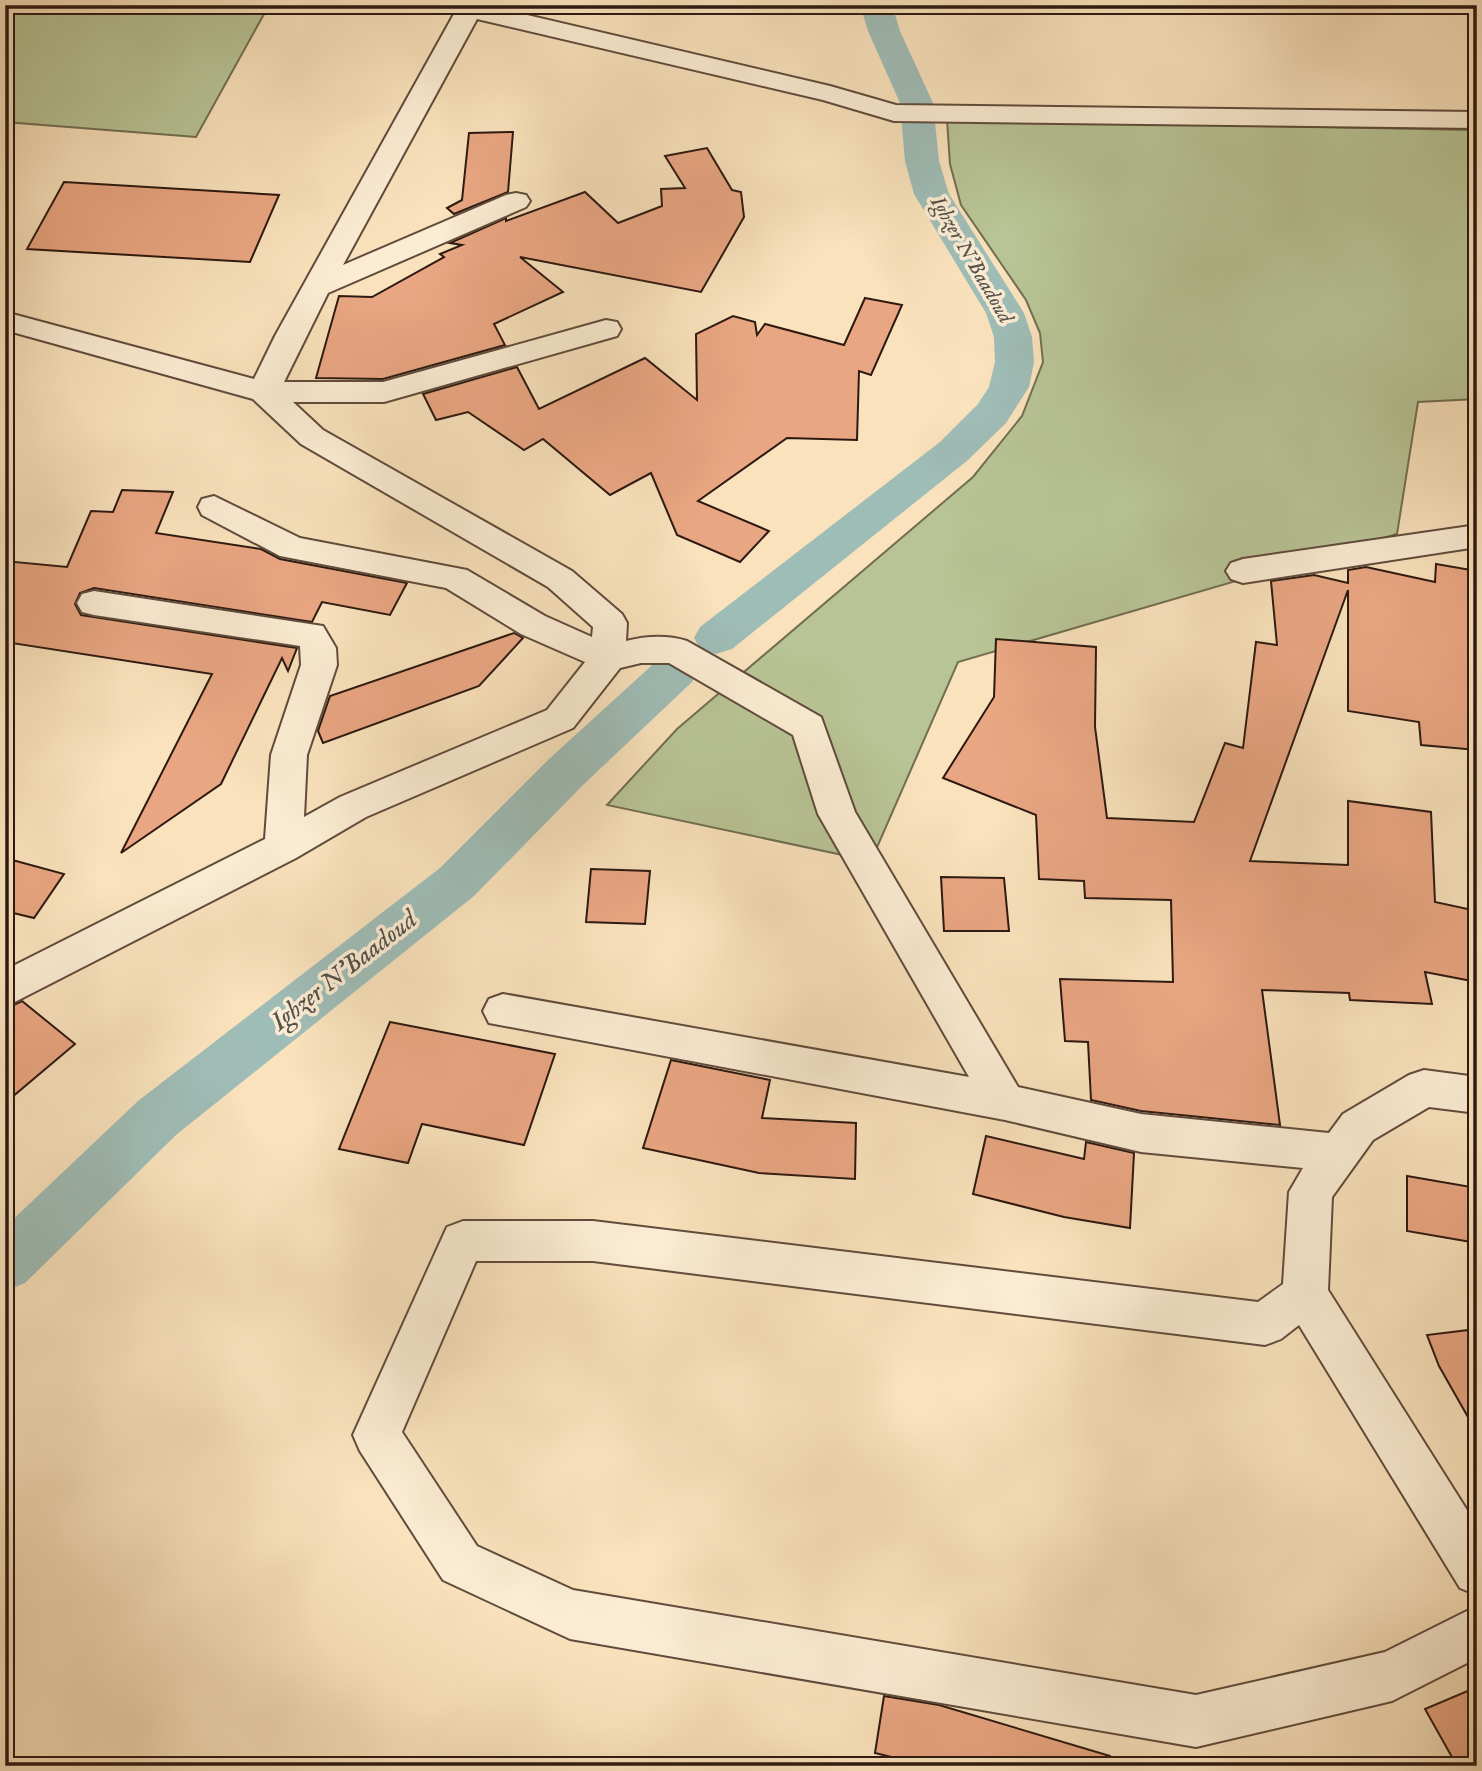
<svg xmlns="http://www.w3.org/2000/svg" width="1482" height="1771" font-family="'IM FELL English',serif">
  <rect width="100%" height="100%" fill="#f9e2bc"/>
  <filter id="stains"><feTurbulence type="fractalNoise" baseFrequency=".00286" numOctaves="4"/><feColorMatrix values="0 0 0 0 .2 0 0 0 0 .09 0 0 0 0 .02 0 0 0 .5 -.17"/></filter>
  <radialGradient id="worn" r=".72"><stop offset=".6" stop-color="#630" stop-opacity="0"/><stop offset="1" stop-color="#630" stop-opacity=".3"/></radialGradient>
  <!-- green -->
  <g fill="#b8c495" stroke="#726e53" stroke-width="2">
    <polygon points="5,5 269,5 196,137 5,122"/>
    <polygon points="947,120 1477,130 1477,399 1418,402 1397,534 958,662 871,861 607,805 677,729 973,477 1022,416 1043,362 1040,333 1026,300 961,205 950,164"/>
  </g>
  <g fill="none" stroke-linecap="round" stroke-linejoin="round">
    <!-- canal -->
    <g fill="#9fbdb7" fill-rule="evenodd">
      <polygon points="860,5 892,5 900,31 933,103 939,161 949,194 1024,313 1032,337 1034,362 1029,387 1006,423 968,460 732,649 716,654 700,649 694,638 700,627 940,442 978,404 989,387 995,362 994,337 986,313 914,194 905,161 900,103 868,31"/>
      <polygon points="676,654 692,658 698,670 692,682 583,785 474,896 176,1135 25,1283 5,1291 5,1227 138,1101 440,868 549,759 660,658"/>
    </g>
  </g>
  <!-- building -->
  <g fill="#e9a682" stroke="#2d1911" stroke-width="2">
    <polygon points="513,132 508,192 454,214 447,208 462,200 469,133"/>
    <polygon points="707,148 732,190 741,192 744,217 701,292 520,257 563,292 494,324 505,345 383,379 316,378 339,296 372,297 444,257 440,254 462,245 450,243 506,218 506,221 585,192 618,223 662,206 661,189 685,188 665,156"/>
    <polygon points="64,182 279,195 250,262 27,249"/>
    <polygon points="865,298 902,305 871,375 859,371 857,440 787,438 698,501 769,531 740,562 677,535 651,473 610,495 543,439 524,450 468,412 436,420 423,394 517,367 539,409 645,358 697,400 696,334 733,316 755,322 757,335 765,324 844,345"/>
    <polygon points="122,490 173,492 156,533 261,549 280,559 407,583 390,615 322,602 312,622 94,588 80,593 75,604 81,615 297,648 288,671 282,658 221,784 121,853 212,674 5,642 5,561 67,567 91,511 113,512"/>
    <polygon points="1436,564 1477,571 1477,750 1421,745 1419,722 1348,711 1348,590 1250,861 1348,865 1348,801 1431,812 1435,902 1477,911 1477,982 1425,972 1432,1004 1350,1000 1349,993 1262,990 1280,1125 1141,1111 1091,1100 1088,1042 1065,1041 1060,979 1173,982 1171,900 1085,898 1084,881 1039,879 1036,815 943,778 994,697 996,639 1096,647 1095,727 1107,818 1194,822 1225,743 1243,748 1256,642 1277,645 1271,581 1314,575 1348,583 1348,570 1366,567 1435,582"/>
    <polygon points="514,633 523,638 479,686 323,743 318,731 330,696"/>
    <polygon points="5,858 64,874 34,918 5,911"/>
    <polygon points="591,869 650,871 645,924 586,922"/>
    <polygon points="941,877 1004,878 1009,931 944,931"/>
    <polygon points="22,1001 75,1044 5,1103 5,1009"/>
    <polygon points="390,1022 555,1054 524,1145 422,1124 408,1163 339,1149"/>
    <polygon points="671,1060 770,1080 762,1118 856,1123 855,1179 759,1173 643,1148"/>
    <polygon points="986,1136 1084,1159 1086,1142 1134,1153 1130,1228 1064,1217 973,1194"/>
    <polygon points="1407,1176 1477,1188 1477,1243 1407,1231"/>
    <polygon points="1477,1329 1477,1433 1439,1366 1427,1335"/>
    <polygon points="1477,1687 1477,1766 1457,1766 1425,1709"/>
    <polygon points="884,1696 939,1705 1110,1756 1108,1766 928,1766 875,1753"/>
  </g>
  <g fill="none" stroke-linecap="round" stroke-linejoin="round">
    <!-- minor casing -->
    <g stroke="#604b3c" stroke-width="4">
      <g id="minor">
        <path d="M459,5H484L830,86L896,105L1477,112V128L894,121L823,100L477,19L343,265L506,195L516,193L526,195L530,201L526,207L328,293L284,382H383L606,320L617,322L621,329L617,336L384,402H293L323,430L572,571L622,614L627,623L626,641C646,636 668,635 687,641L821,717L855,812L1018,1087L1141,1114L1329,1133L1343,1114L1409,1075L1424,1070L1477,1077V1113L1429,1107L1373,1140L1332,1197L1328,1290L1477,1526V1595L1460,1588L1299,1325L1281,1339L1265,1345L593,1261H476L402,1432L477,1546L573,1590L1196,1695L1385,1652L1477,1606V1658L1392,1701L1196,1747L570,1639L443,1580L360,1451L353,1435L447,1227L463,1221H593L1258,1302L1283,1284L1289,1192L1303,1168L1141,1152L1005,1120L489,1023L483,1011L489,999L503,994L969,1077L818,814L793,735L669,663H641L620,668L573,728L366,817L296,858L5,1007V970L265,839L271,755L301,665L300,646L94,615L82,612L77,603L82,594L94,591L323,626L336,648L337,665L307,755L304,817L340,797L547,710L585,662L521,634L446,588L280,556L202,515L198,507L202,499L214,496L300,538L467,570L545,616L592,637L593,627L548,587L301,444L253,399L5,330V312L254,379L275,336Z"/>
        <polygon points="1477,525 1477,547 1243,583 1231,579 1226,571 1231,563 1243,559"/>
      </g>
    </g>
    <!-- minor -->
    <use href="#minor" fill="#fbecd3" fill-rule="evenodd"/>
  </g>
  <g text-anchor="middle" dominant-baseline="central" stroke-width="7" stroke-linejoin="round" paint-order="stroke">
    <!-- far-water labels -->
    <g font-size="21" font-style="italic" fill="#55524b" stroke="#fbecd3">
      <text transform="translate(971 260) rotate(60)">Ighzer N'Baadoud</text>
    </g>
    <!-- water labels -->
    <g font-size="26" font-style="italic" fill="#55524b" stroke="#fbecd3">
      <text transform="translate(344 971) rotate(-38)">Ighzer N'Baadoud</text>
    </g>
  </g>
  <!-- margin -->
  <rect width="1482" height="1771" fill="none" stroke="#f9e2bc" stroke-width="28"/>
  <rect x="7" y="7" width="1468" height="1757" fill="none" stroke="#2d1911" stroke-width="3.5"/>
  <rect x="14" y="14" width="1454" height="1743" fill="none" stroke="#2d1911" stroke-width="2"/>
  <rect width="100%" height="100%" filter="url(#stains)"/>
  <rect width="100%" height="100%" fill="url(#worn)"/>
</svg>
